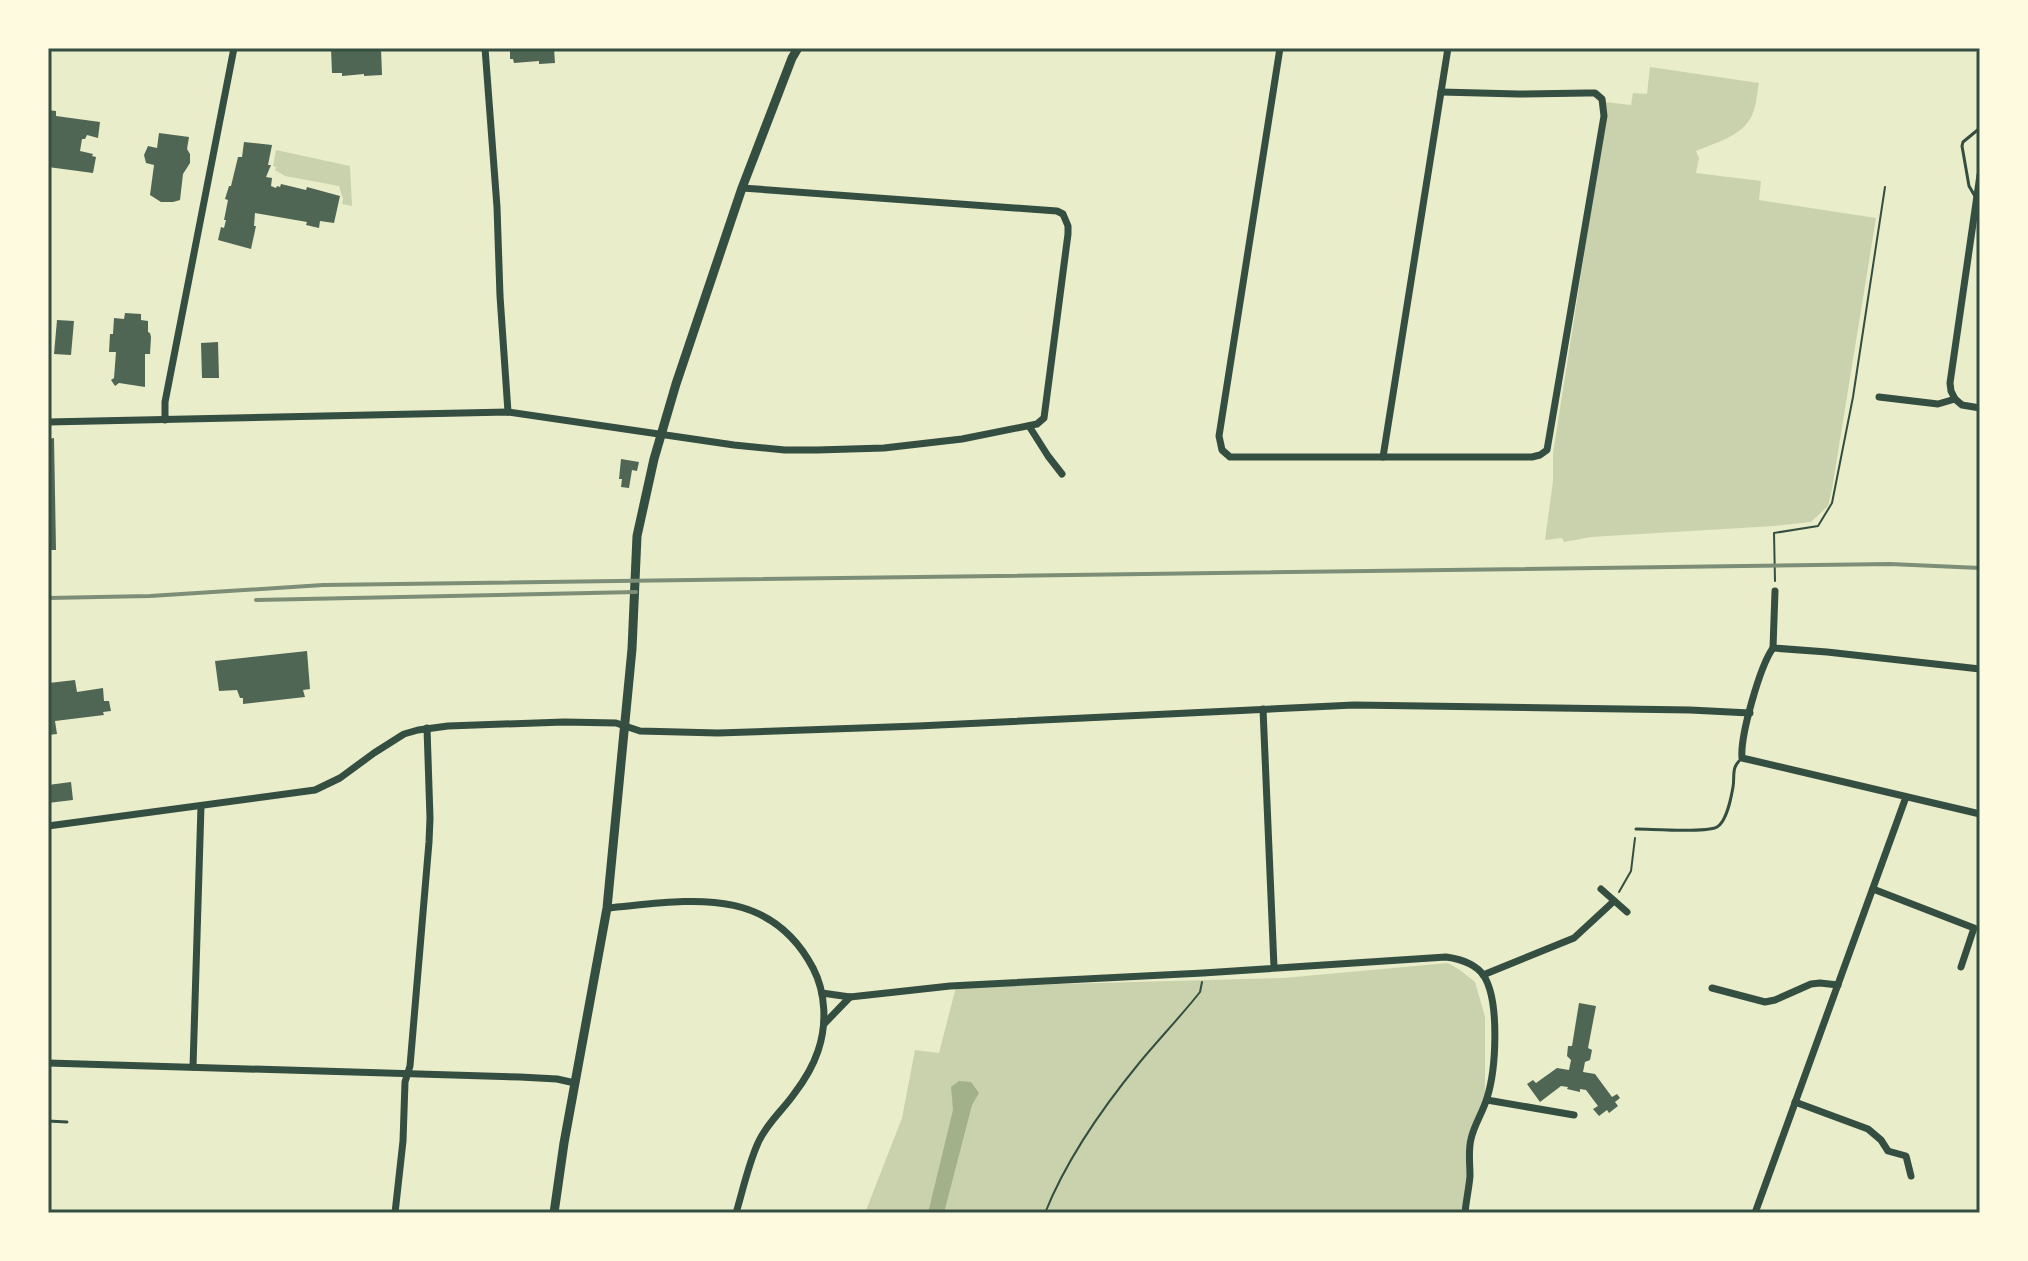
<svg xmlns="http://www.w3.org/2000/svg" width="2028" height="1261" font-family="Barlow,sans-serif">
  <rect width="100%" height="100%" fill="#e9edc9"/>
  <!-- green -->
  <g fill="#cad2ad">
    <path d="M1650,67L1759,83C1757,92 1757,101 1754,110C1747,135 1717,142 1696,151L1699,158L1696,173L1761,181L1759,200L1876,218L1832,489L1828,506L1811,522L1774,526L1591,537L1564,542L1562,538L1545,540L1553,481V453L1601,147L1605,102L1631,105L1633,93L1647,94Z"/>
    <polygon points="276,150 350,166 352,206 342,204 343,199 339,186 285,176 275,170 276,167 273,166"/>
    <polygon points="1448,963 1460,970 1475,982 1485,1017 1485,1098 1470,1134 1468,1175 1463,1213 865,1213 902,1118 915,1050 939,1053 956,987 1283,978"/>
  </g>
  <!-- water -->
  <polygon fill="#a3b18a" points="959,1081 971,1082 979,1093 972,1105 944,1213 928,1213 953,1110 951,1087"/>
  <!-- building -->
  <g fill="#4f6655">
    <polygon points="331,48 381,48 382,75 364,76 364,74 342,76 342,73 332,73"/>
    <polygon points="510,48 554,48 555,63 539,64 539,61 514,63 513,59 510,59"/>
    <polygon points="48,110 56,111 56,116 100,122 98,138 87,135 85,139 82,139 80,151 93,154 92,156 96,157 93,173 48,167"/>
    <polygon points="159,133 189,137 187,149 190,154 190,163 183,174 180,200 173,202 161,202 150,195 154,165 146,163 144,155 148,146 157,148"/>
    <polygon points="244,142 272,145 268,165 271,165 266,177 272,178 271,186 276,188 277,186 280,187 281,184 306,190 307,187 340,196 334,223 320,221 319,228 306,225 307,222 255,213 254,226 256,226 251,249 218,240 221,227 224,228 226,220 224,220 228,200 225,199 229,186 231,186 238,157 242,157"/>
    <polygon points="125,313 141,314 141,320 148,321 148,332 150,333 151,337 150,354 145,354 145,387 119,383 115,386 111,380 114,378 116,352 109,352 110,334 113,334 114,318 124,319"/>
    <polygon points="57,320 74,321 71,355 54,354"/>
    <polygon points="218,342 219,378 202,378 201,343"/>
    <polygon points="54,438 56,550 48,550 48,439"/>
    <polygon points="621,459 639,462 637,471 632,470 629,488 621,487 622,479 619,479"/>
    <polygon points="307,651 310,689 303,690 305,697 243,704 243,698 240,698 237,690 219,691 215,661"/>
    <polygon points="75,680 77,692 103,688 104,701 109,701 111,711 103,712 104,715 55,721 57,734 48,735 48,695 50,695 49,683"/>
    <polygon points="71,782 73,800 48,803 48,785"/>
    <polygon points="1579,1003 1596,1006 1588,1048 1592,1050 1590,1060 1585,1062 1583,1072 1595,1074 1612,1097 1617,1094 1620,1098 1615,1102 1618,1106 1609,1113 1607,1110 1599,1116 1593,1109 1598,1106 1586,1090 1580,1089 1580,1092 1567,1089 1568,1087 1561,1086 1540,1102 1527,1084 1533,1080 1536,1083 1557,1068 1569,1070 1571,1060 1567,1056 1568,1046 1572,1046"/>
  </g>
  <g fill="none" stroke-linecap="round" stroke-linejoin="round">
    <!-- path -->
    <g stroke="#344e41" stroke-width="2">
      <polyline points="1775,581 1774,533 1818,526 1832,503 1853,397 1885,187"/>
      <polyline points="1619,892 1631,871 1635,838"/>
      <path d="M1045,1213C1067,1158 1103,1107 1140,1062C1160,1038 1181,1016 1200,992L1202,982"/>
    </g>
    <!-- service -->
    <g stroke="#344e41" stroke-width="3">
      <polyline points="1976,198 1969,186 1962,146 1963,142 1980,128"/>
      <path d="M1636,829C1651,829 1707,833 1717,827C1727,821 1731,798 1733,787C1735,775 1731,768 1741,759"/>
      <polyline points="48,1121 67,1122"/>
    </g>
    <!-- minor -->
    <g stroke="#344e41" stroke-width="7">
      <polyline points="485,48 497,207 500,296 508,412"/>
      <polyline points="1280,48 1219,436 1222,450 1230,457 1532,457 1540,455 1547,450 1604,116 1602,99 1595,93 1587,93 1518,94 1441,92"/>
      <polyline points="1879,397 1938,404 1955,399 1962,405 1980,408"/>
      <polyline points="1955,399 1951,391 1950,383 1980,175"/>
      <polyline points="165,420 165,402 234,48"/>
      <polyline points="48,422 508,412 734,445 785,450 817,450 884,448 962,439 1037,424 1044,418 1068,234 1068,226 1063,214 1057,211 742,188"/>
      <polyline points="1029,426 1048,456 1062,474"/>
      <polyline points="1383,457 1448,48"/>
      <path d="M1775,591L1773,648C1760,666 1740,736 1742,758L1980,814"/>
      <polyline points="1773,648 1827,652 1980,669"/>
      <polyline points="1263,709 1274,967"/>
      <polyline points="48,826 315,790 340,778 374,753 404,734 418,730 448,726 564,722 616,723 640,731 718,733 918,726 1354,705 1690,710 1750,713"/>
      <polyline points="1601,889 1627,912"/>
      <polyline points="1873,889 1974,928 1961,967"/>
      <path d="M607,908C687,901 768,883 813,968C826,993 827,1025 818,1051C813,1066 804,1081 794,1094C783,1110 766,1124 758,1143C748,1165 743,1190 736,1213"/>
      <polyline points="1483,975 1574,938 1614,901"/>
      <polyline points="1712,988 1765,1002 1775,1000 1811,984 1820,983 1838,985"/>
      <path d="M822,993L850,997L950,986L1203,973L1446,957C1460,959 1476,964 1484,976C1500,1002 1496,1070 1487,1098C1483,1112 1474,1125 1471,1139C1468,1151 1470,1163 1470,1176C1469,1188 1466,1201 1465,1213"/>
      <polyline points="825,1023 850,997"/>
      <polyline points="48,1063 520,1077 557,1079 575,1083"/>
      <polyline points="193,1067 201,806"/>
      <polyline points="1487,1100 1574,1115"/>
      <polyline points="1795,1102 1868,1129 1881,1140 1888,1151 1906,1156 1911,1176"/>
      <polyline points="395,1213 403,1141 405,1082 410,1066 429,842 430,818 427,728"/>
      <polyline points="1755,1213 1906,797"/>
    </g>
    <!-- secondary -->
    <polyline stroke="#344e41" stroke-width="9" points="554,1213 564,1143 607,908 632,649 637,536 654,459 676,384 742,188 792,58 798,48"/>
    <!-- rail -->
    <g stroke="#7c8e77" stroke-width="4">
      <polyline points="48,598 150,596 323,585 1890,564 1980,568"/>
      <polyline points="256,600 636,592"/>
    </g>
  </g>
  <!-- border -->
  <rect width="2028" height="1261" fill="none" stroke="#fefae0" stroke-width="100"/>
  <rect x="50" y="50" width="1928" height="1161" fill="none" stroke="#344e41" stroke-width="3"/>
</svg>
